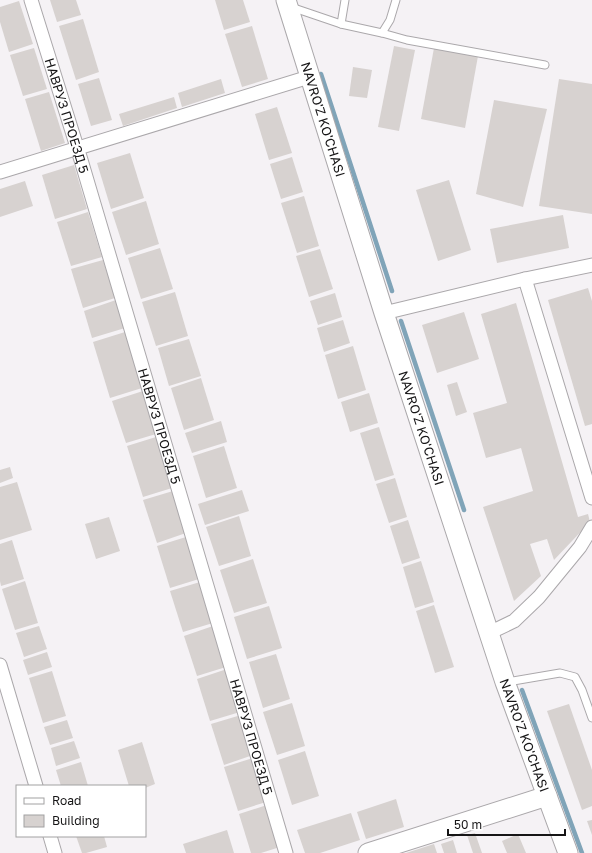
<svg xmlns="http://www.w3.org/2000/svg" width="592" height="853" font-family="'Golos Text',sans-serif">
  <rect width="100%" height="100%" fill="#f5f2f5"/>
  <g fill="none" stroke-linecap="round" stroke-linejoin="round">
    <!-- stream -->
    <g stroke="#80a4b8" stroke-width="4.5">
      <polyline points="321,74 392,291"/>
      <polyline points="401,321 464,510"/>
      <polyline points="522,690 582,853"/>
    </g>
  </g>
  <!-- building -->
  <g fill="#d7d2d0">
    <polygon points="50,0 76,0 81,15 57,22"/>
    <polygon points="215,0 243,0 250,22 224,30"/>
    <polygon points="19,1 33,44 9,52 0,22 0,7"/>
    <polygon points="83,19 99,72 76,80 59,26"/>
    <polygon points="252,26 268,79 242,87 225,34"/>
    <polygon points="394,46 415,50 399,131 378,127"/>
    <polygon points="34,48 47,89 23,96 10,55"/>
    <polygon points="434,48 478,56 465,128 421,119"/>
    <polygon points="353,67 372,70 367,98 349,96"/>
    <polygon points="99,78 112,120 91,126 78,84"/>
    <polygon points="221,79 225,93 182,107 178,93"/>
    <polygon points="559,79 592,84 592,214 539,206"/>
    <polygon points="49,92 65,143 41,151 25,99"/>
    <polygon points="174,97 177,108 123,126 119,114"/>
    <polygon points="494,100 547,109 523,207 476,194"/>
    <polygon points="277,107 292,153 269,160 255,114"/>
    <polygon points="130,153 144,198 111,209 97,163"/>
    <polygon points="292,157 303,192 281,199 270,164"/>
    <polygon points="74,165 87,209 55,219 42,175"/>
    <polygon points="449,180 471,250 438,261 416,190"/>
    <polygon points="25,181 33,206 0,217 0,189"/>
    <polygon points="304,196 319,246 297,253 281,203"/>
    <polygon points="146,201 159,244 126,255 112,212"/>
    <polygon points="88,212 102,257 71,266 57,222"/>
    <polygon points="563,215 569,248 497,263 490,229"/>
    <polygon points="160,248 173,289 141,299 128,258"/>
    <polygon points="320,249 333,289 309,297 296,256"/>
    <polygon points="103,260 115,298 83,308 71,269"/>
    <polygon points="588,288 592,301 592,424 585,426 548,300"/>
    <polygon points="175,292 188,336 156,346 142,302"/>
    <polygon points="335,293 342,317 318,325 310,301"/>
    <polygon points="116,300 125,328 92,338 84,311"/>
    <polygon points="516,303 578,517 588,514 590,522 554,560 547,539 530,544 541,576 514,601 483,507 533,491 521,448 486,458 473,413 507,403 481,314"/>
    <polygon points="464,312 479,359 437,373 422,325"/>
    <polygon points="343,320 350,343 324,352 317,328"/>
    <polygon points="125,332 142,388 110,398 93,342"/>
    <polygon points="189,339 201,376 169,386 158,348"/>
    <polygon points="353,346 366,390 338,399 325,355"/>
    <polygon points="201,378 214,420 184,430 171,388"/>
    <polygon points="457,382 467,412 456,416 447,385"/>
    <polygon points="143,391 156,434 126,443 112,401"/>
    <polygon points="369,393 378,423 350,432 341,402"/>
    <polygon points="221,421 227,442 192,453 185,433"/>
    <polygon points="379,427 394,475 375,481 360,433"/>
    <polygon points="156,437 172,488 143,497 127,446"/>
    <polygon points="224,446 237,488 206,498 193,456"/>
    <polygon points="10,467 13,478 0,483 0,470"/>
    <polygon points="395,478 407,517 389,523 376,484"/>
    <polygon points="17,482 32,530 0,540 0,487"/>
    <polygon points="242,490 249,511 205,525 198,504"/>
    <polygon points="173,491 186,533 157,543 143,500"/>
    <polygon points="239,516 251,556 219,566 206,527"/>
    <polygon points="109,517 120,551 96,559 85,524"/>
    <polygon points="408,520 420,558 402,564 390,526"/>
    <polygon points="186,537 199,579 170,588 157,546"/>
    <polygon points="12,540 24,579 1,586 0,581 0,544"/>
    <polygon points="253,559 267,603 234,613 220,570"/>
    <polygon points="421,561 434,602 415,608 403,567"/>
    <polygon points="25,581 38,623 15,630 2,589"/>
    <polygon points="200,582 213,623 183,632 170,591"/>
    <polygon points="434,605 454,667 435,673 416,611"/>
    <polygon points="269,606 282,648 247,659 234,617"/>
    <polygon points="39,626 47,649 24,657 16,633"/>
    <polygon points="213,626 226,667 197,676 184,636"/>
    <polygon points="47,652 52,667 28,675 23,660"/>
    <polygon points="276,654 290,699 263,708 249,662"/>
    <polygon points="227,669 240,712 210,721 197,679"/>
    <polygon points="52,671 66,716 43,723 29,678"/>
    <polygon points="292,703 305,746 277,755 263,712"/>
    <polygon points="569,704 592,770 592,806 582,810 547,711"/>
    <polygon points="241,715 253,755 224,765 211,724"/>
    <polygon points="67,720 73,738 50,745 44,727"/>
    <polygon points="74,741 80,758 56,766 51,748"/>
    <polygon points="142,742 155,784 145,788 145,786 129,786 118,750"/>
    <polygon points="305,751 319,796 292,805 278,760"/>
    <polygon points="253,758 266,802 238,811 224,767"/>
    <polygon points="81,762 88,786 61,786 56,770"/>
    <polygon points="396,799 404,827 366,839 357,812"/>
    <polygon points="267,805 280,847 261,853 251,853 239,814"/>
    <polygon points="351,813 360,840 320,853 305,853 297,830"/>
    <polygon points="592,820 592,835 587,821"/>
    <polygon points="227,830 234,853 186,853 183,844"/>
    <polygon points="475,833 482,853 473,853 467,835"/>
    <polygon points="518,834 526,853 507,853 502,841"/>
    <polygon points="76,836 104,836 107,847 86,853 82,853"/>
    <polygon points="453,840 457,853 444,853 441,844"/>
    <polygon points="434,844 437,853 406,853"/>
  </g>
  <g fill="none" stroke-linecap="round" stroke-linejoin="round">
    <!-- lane casing -->
    <g stroke="#aba8ab" stroke-width="9">
      <g id="lane">
        <polyline points="291,7 341,24 382,33 390,20 396,0"/>
        <polyline points="341,24 345,0"/>
        <polyline points="382,33 407,40 545,65"/>
        <polyline points="507,682 560,673 575,677 582,690 592,718"/>
      </g>
    </g>
    <!-- street casing -->
    <g stroke="#aba8ab" stroke-width="15">
      <g id="street">
        <path id="s1" d="M31,0L81,160L286,853"/>
        <polyline points="0,172 309,77"/>
        <polyline points="525,279 592,498"/>
        <polyline points="384,313 525,279 592,265"/>
        <polyline points="489,633 514,621 539,597 580,547 592,527"/>
        <polyline points="0,665 36,786"/>
        <polyline points="50,836 55,853"/>
      </g>
    </g>
    <!-- secondary casing -->
    <g stroke="#aba8ab" stroke-width="21">
      <g id="secondary">
        <path id="s2" d="M286,0L384,313L505,682L568,853"/>
        <polyline points="368,853 547,796"/>
      </g>
    </g>
    <!-- lane -->
    <use href="#lane" stroke="#fff" stroke-width="7"/>
    <!-- street -->
    <use href="#street" stroke="#fff" stroke-width="13"/>
    <!-- secondary -->
    <use href="#secondary" stroke="#fff" stroke-width="19"/>
  </g>
  <g text-anchor="middle" dominant-baseline="central" stroke-width="3" stroke-linejoin="round" paint-order="stroke">
    <!-- street labels -->
    <g font-size="13" fill="#161516" stroke="#fff">
      <text stroke="none"><textPath href="#s1" startOffset="121">НАВРУЗ ПРОЕЗД 5</textPath></text>
      <text stroke="none"><textPath href="#s2" startOffset="125">NAVRO'Z KO'CHASI</textPath></text>
      <text stroke="none"><textPath href="#s1" startOffset="445">НАВРУЗ ПРОЕЗД 5</textPath></text>
      <text stroke="none"><textPath href="#s2" startOffset="449">NAVRO'Z KO'CHASI</textPath></text>
      <text stroke="none"><textPath href="#s2" startOffset="773">NAVRO'Z KO'CHASI</textPath></text>
      <text stroke="none"><textPath href="#s1" startOffset="769">НАВРУЗ ПРОЕЗД 5</textPath></text>
    </g>
  </g>
  <!-- legend -->
  <rect x="16" y="785" width="130" height="52" fill="#ffffff" stroke="#a2a1a2"/>
  <rect x="24" y="798" width="20" height="6" fill="#ffffff" stroke="#a2a1a2"/>
  <text x="52" y="805" font-size="12" fill="#161516">Road</text>
  <rect x="24" y="815" width="20" height="12" fill="#d7d2d0" stroke="#a2a1a2"/>
  <text x="52" y="825" font-size="12" fill="#161516">Building</text>
  <!-- scale -->
  <path d="M448 829v6h117v-6" fill="none" stroke="#161516" stroke-width="2"/>
  <text x="454" y="829" font-size="12" fill="#161516" stroke="#ffffff" stroke-width="3" paint-order="stroke">50 m</text>
</svg>
